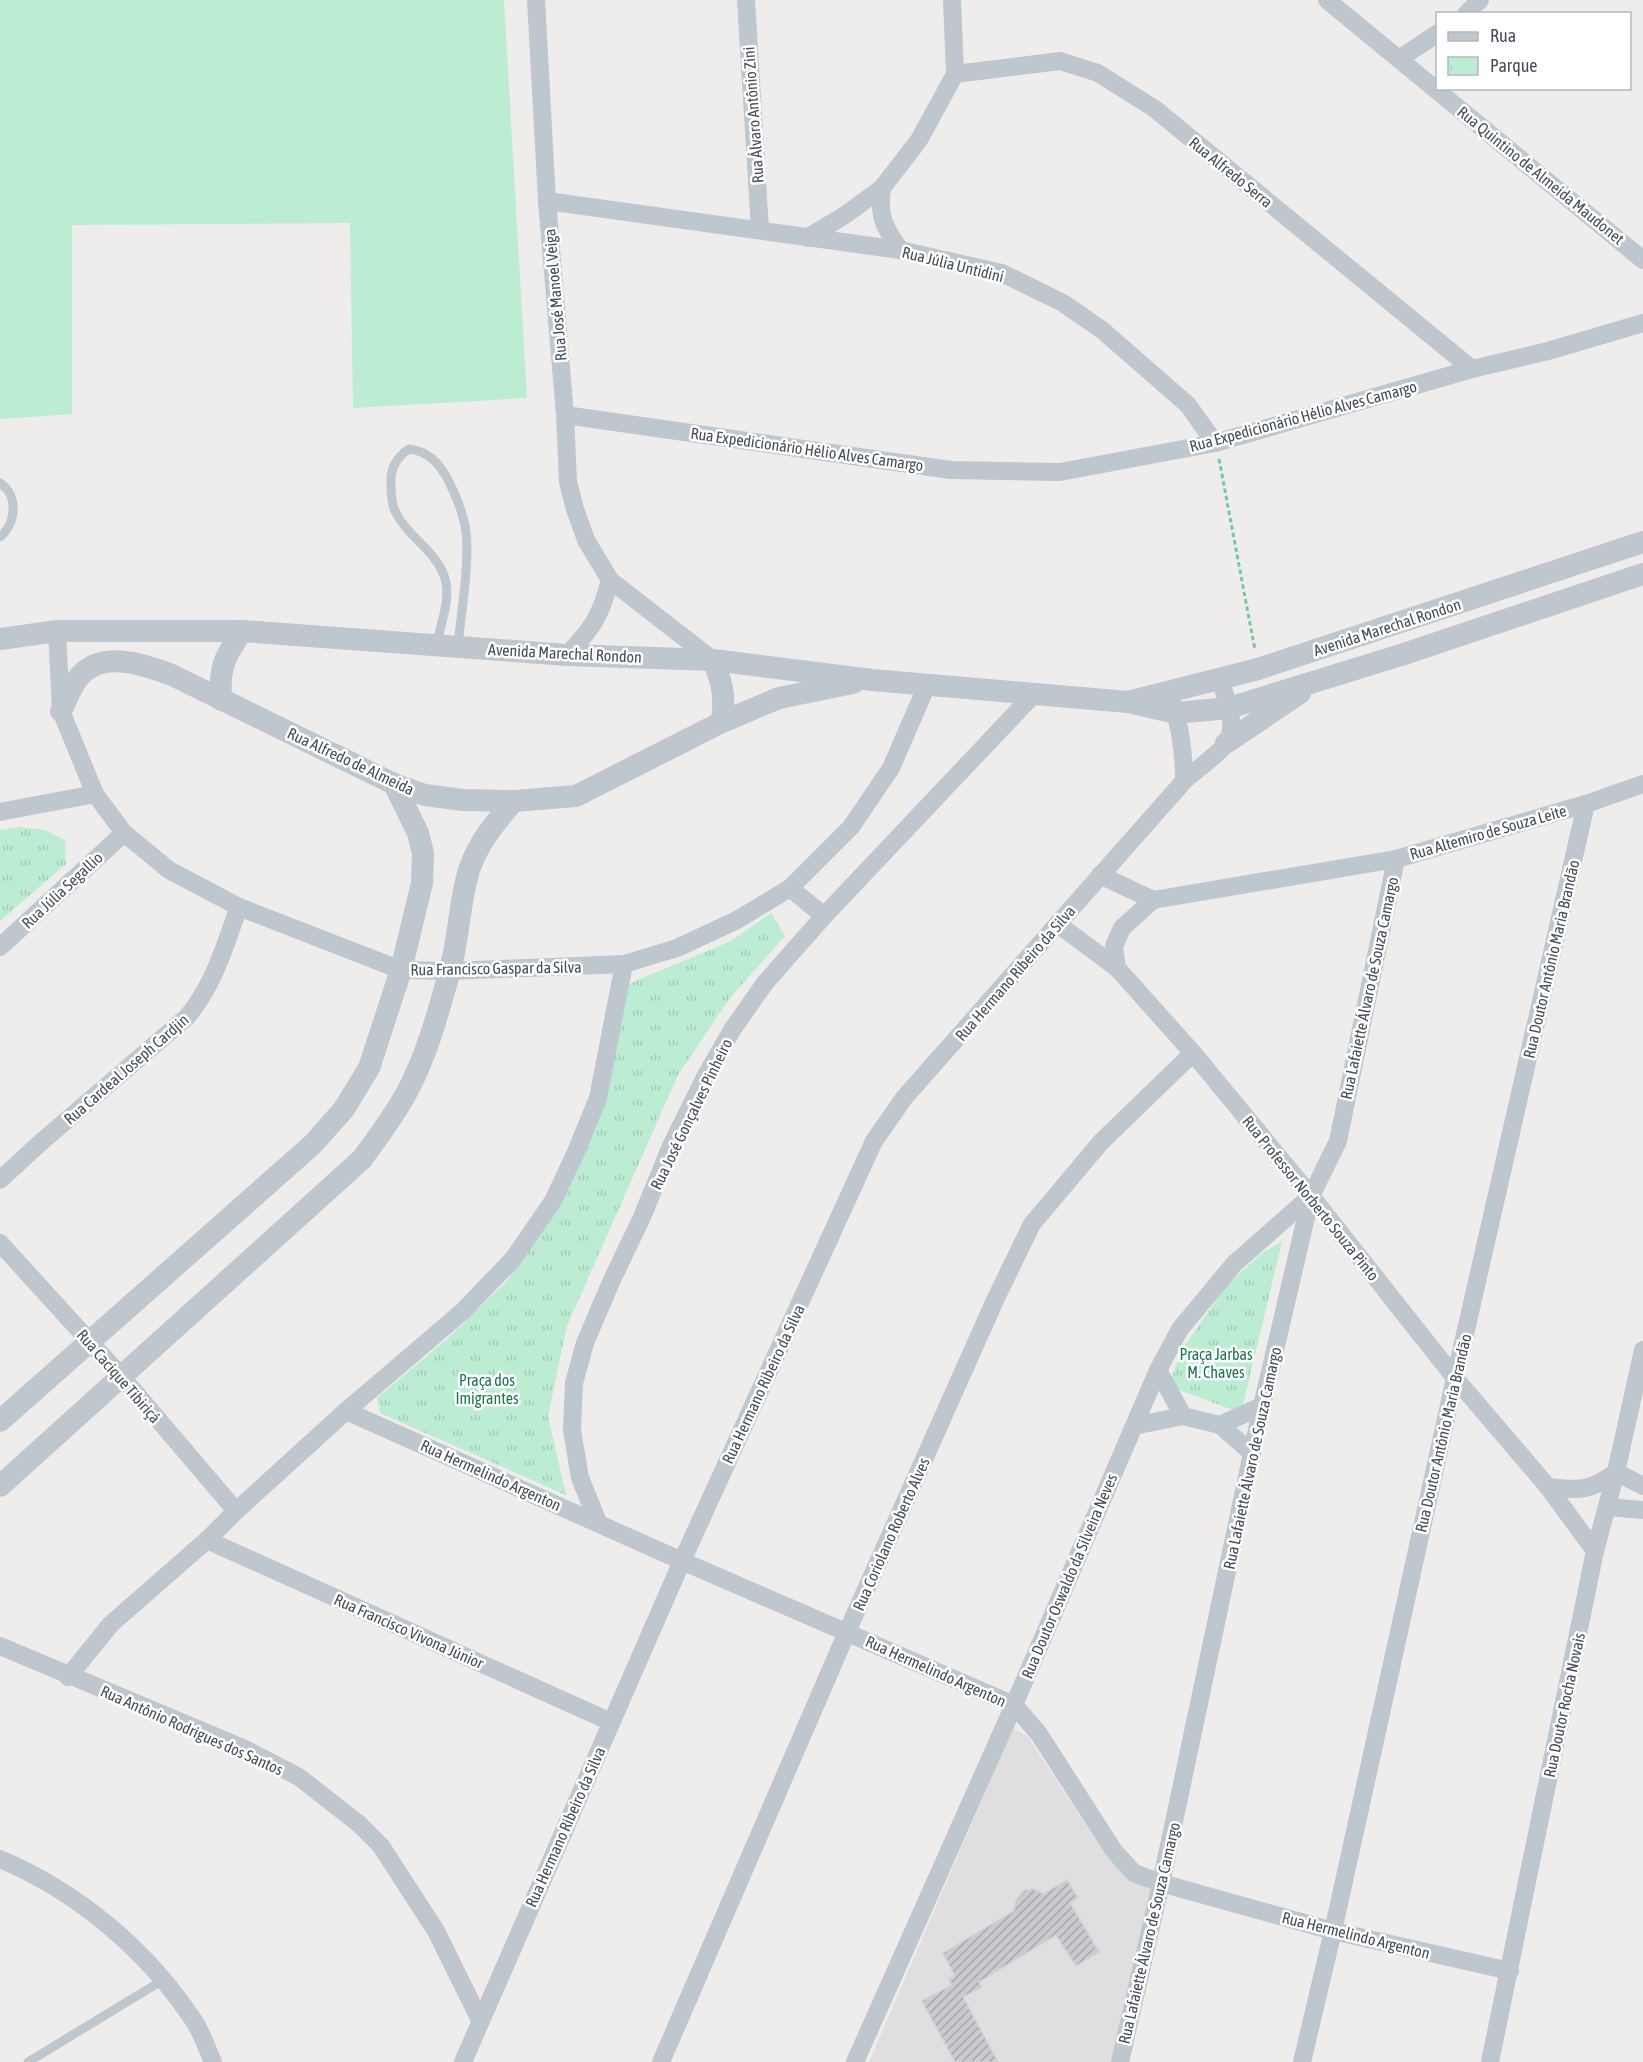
<svg xmlns="http://www.w3.org/2000/svg" width="1643" height="2062" font-family="'Asap Condensed',sans-serif">
  <defs>
    <pattern id="park-tufts" width="24" height="20" patternUnits="userSpaceOnUse" patternTransform="scale(1.5)"><rect width="24" height="20" fill="#bcecd2"/><path d="M3 7l-1-3M5 7V3M7 7l1-3M15 17l-1-3M17 17v-4M19 17l1-3" fill="none" stroke="#a3ccb7"/></pattern>
    <pattern id="building-hatch" width="6" height="6" patternUnits="userSpaceOnUse" patternTransform="scale(1.5)"><rect width="6" height="6" fill="#cacbd1"/><path d="M-1 1l2-2M0 6l6-6M5 7l2-2" fill="none" stroke="#a6a7ad"/></pattern>
  </defs>
  <rect width="100%" height="100%" fill="#efecec"/>
  <!-- education -->
  <polygon fill="#e0dede" points="1013,1728 1028,1737 1103,1851 1128,1878 1153,1888 1112,2062 869,2062"/>
  <!-- green -->
  <polygon fill="#bcecd2" points="0,0 504,0 527,398 353,408 350,223 72,225 72,414 0,419"/>
  <!-- park -->
  <g fill="url(#park-tufts)">
    <polygon points="21,827 45,830 65,840 66,864 0,921 0,830"/>
    <polygon points="771,913 785,936 729,999 678,1075 567,1326 548,1416 566,1495 380,1413 377,1398 448,1338 505,1283 542,1232 572,1179 621,987 731,941"/>
    <polygon points="1282,1242 1241,1413 1168,1386 1183,1348 1227,1285 1262,1253"/>
  </g>
  <!-- building -->
  <polygon fill="url(#building-hatch)" stroke="#d1d2d8" stroke-width="1.5" points="1067,1880 1078,1898 1070,1903 1099,1952 1076,1966 1056,1935 979,1982 982,1987 963,1997 998,2062 955,2062 922,2001 952,1985 949,1979 955,1976 943,1953 1014,1911 1016,1900 1025,1890 1033,1889 1043,1894"/>
  <g fill="none" stroke-linecap="round" stroke-linejoin="round">
    <!-- path -->
    <polyline stroke="#76c8a5" stroke-width="3" stroke-dasharray="4.5 3" stroke-linecap="butt" points="1219,459 1255,650"/>
    <!-- service -->
    <g stroke="#bec6ce" stroke-width="9">
      <path d="M0,483C19,495 16,524 0,537"/>
      <path d="M436,645C441,623 453,595 443,573C433,549 406,535 395,511C391,503 391,492 391,484C390,469 397,457 409,449C429,451 441,465 449,482C456,496 462,510 465,526C471,556 461,613 458,646"/>
      <polyline points="28,2062 163,1980"/>
    </g>
    <!-- minor -->
    <g stroke="#bec6ce" stroke-width="18">
      <polyline points="536,0 547,201 565,415 568,482 575,509 586,540 610,580 713,660"/>
      <polyline points="746,0 760,230"/>
      <polyline points="1327,0 1643,260"/>
      <polyline points="1466,14 1480,0"/>
      <polyline points="1399,59 1438,33"/>
      <polyline points="955,74 1060,61 1098,73 1155,109 1472,369"/>
      <path d="M882,188C878,216 884,227 900,250"/>
      <polyline points="547,201 900,250 1002,273 1063,303 1102,330 1188,405 1215,443"/>
      <polyline points="807,238 845,215 882,188 919,140 955,74 952,0"/>
      <polyline points="565,415 951,470 1060,472 1215,443 1472,369 1548,351 1643,323"/>
      <polyline points="57,631 61,711 95,794 124,833 169,870 239,907 401,970 450,971 624,964 677,948 737,920 790,888 851,827 891,768 927,685"/>
      <path d="M567,655C593,627 600,618 610,580"/>
      <path d="M1171,700C1181,727 1184,753 1184,781"/>
      <polyline points="0,812 95,794"/>
      <polyline points="1100,875 1153,900"/>
      <polyline points="790,888 824,916"/>
      <polyline points="1153,900 1396,859 1586,804 1643,784"/>
      <polyline points="1059,925 1117,968 1193,1053 1311,1196 1455,1378 1548,1487 1595,1551"/>
      <polyline points="0,947 124,833"/>
      <polyline points="1117,968 1114,946 1122,928 1153,900"/>
      <path d="M0,1180L39,1144L187,1017C215,983 224,947 239,907"/>
      <polyline points="0,1243 122,1377 236,1511"/>
      <polyline points="1158,1370 1183,1416"/>
      <polyline points="346,1411 682,1561 1014,1705 1039,1734 1114,1851 1134,1873 1161,1883 1333,1931 1510,1971"/>
      <polyline points="1220,1425 1262,1406"/>
      <polyline points="1134,1426 1183,1416 1220,1425 1252,1453"/>
      <path d="M1548,1487C1580,1490 1589,1492 1616,1472L1643,1486"/>
      <polyline points="1607,1507 1643,1510"/>
      <polyline points="598,1522 580,1478 572,1430 574,1383 585,1343 611,1282 642,1217 671,1146 705,1077 732,1030 765,983 824,916 1034,694"/>
      <polyline points="207,1540 611,1722"/>
      <polyline points="0,1646 243,1748 299,1777 359,1824 381,1846 436,1931 480,2020"/>
      <polyline points="68,1677 111,1624 207,1540 236,1511 346,1411 463,1311 513,1259 553,1201 576,1152 598,1098 624,964"/>
      <path d="M0,1859C78,1892 147,1950 194,2021C202,2033 207,2049 213,2062"/>
      <path d="M463,2062L682,1561L874,1141L904,1098L1184,781C1195,771 1217,755 1226,744C1238,726 1226,698 1220,680"/>
      <polyline points="661,2062 847,1632 996,1298 1032,1224 1101,1142 1193,1053"/>
      <polyline points="855,2062 1014,1705 1158,1370 1180,1329 1234,1264 1311,1196"/>
      <polyline points="1120,2062 1161,1883 1262,1406 1311,1196 1338,1141 1396,859"/>
      <polyline points="1302,2062 1333,1931 1455,1378 1586,804"/>
      <polyline points="1490,2062 1595,1551 1616,1472 1643,1350"/>
    </g>
    <!-- tertiary -->
    <g stroke="#bec6ce" stroke-width="22">
      <polyline points="0,639 57,631 242,631 567,655 713,660 872,680 1128,702 1176,713 1229,708 1401,655 1643,574"/>
      <path d="M713,660C723,685 725,695 722,722"/>
      <path d="M221,700C219,667 224,658 242,631"/>
      <polyline points="1132,701 1258,669 1643,542"/>
      <path d="M61,711C66,701 70,690 76,681C98,648 142,664 172,675L394,784L425,795L463,800L514,801L576,796L722,722L779,698L853,683"/>
      <polyline points="1226,743 1300,693"/>
      <polyline points="0,1421 313,1144 344,1109 369,1068 401,970 422,883 423,853 418,833 394,784"/>
      <path d="M0,1486L362,1159C378,1137 395,1115 408,1090C427,1054 438,1013 449,974C459,940 459,903 469,870C478,843 496,821 514,801"/>
    </g>
  </g>
  <g text-anchor="middle" dominant-baseline="central" stroke-width="5" stroke-linejoin="round" paint-order="stroke">
    <!-- street labels -->
    <g font-size="16" fill="#464e59" stroke="#fff">
      <text transform="translate(753 115) rotate(-94)">Rua Álvaro Antônio Zini</text>
      <text transform="translate(1231 172) rotate(39)">Rua Alfredo Serra</text>
      <text transform="translate(1541 175) rotate(39)">Rua Quintino de Almeida Maudonet</text>
      <text transform="translate(953 264) rotate(14)">Rua Júlia Untidini</text>
      <text transform="translate(555 295) rotate(-95)">Rua José Manoel Veiga</text>
      <text transform="translate(1303 416) rotate(-15)">Rua Expedicionário Hélio Alves Camargo</text>
      <text transform="translate(807 449) rotate(8)">Rua Expedicionário Hélio Alves Camargo</text>
      <text transform="translate(1387 627) rotate(-18)">Avenida Marechal Rondon</text>
      <text transform="translate(565 653) rotate(3)">Avenida Marechal Rondon</text>
      <text transform="translate(351 761) rotate(25)">Rua Alfredo de Almeida</text>
      <text transform="translate(1488 832) rotate(-16)">Rua Altemiro de Souza Leite</text>
      <text transform="translate(62 890) rotate(-43)">Rua Júlia Segallio</text>
      <text transform="translate(1551 959) rotate(-77)">Rua Doutor Antônio Maria Brandão</text>
      <text transform="translate(496 968) rotate(-1)">Rua Francisco Gaspar da Silva</text>
      <text transform="translate(1015 973) rotate(-49)">Rua Hermano Ribeiro da Silva</text>
      <text transform="translate(1369 988) rotate(-78)">Rua Lafaiette Álvaro de Souza Camargo</text>
      <text transform="translate(126 1069) rotate(-41)">Rua Cardeal Joseph Cardjin</text>
      <text transform="translate(691 1114) rotate(-64)">Rua José Gonçalves Pinheiro</text>
      <text transform="translate(1311 1198) rotate(51)">Rua Professor Norberto Souza Pinto</text>
      <text transform="translate(119 1376) rotate(49)">Rua Cacique Tibiriçá</text>
      <text transform="translate(763 1384) rotate(-65)">Rua Hermano Ribeiro da Silva</text>
      <text transform="translate(1443 1433) rotate(-77)">Rua Doutor Antônio Maria Brandão</text>
      <text transform="translate(1252 1458) rotate(-78)">Rua Lafaiette Álvaro de Souza Camargo</text>
      <text transform="translate(491 1475) rotate(24)">Rua Hermelindo Argenton</text>
      <text transform="translate(891 1534) rotate(-66)">Rua Coriolano Roberto Alves</text>
      <text transform="translate(1069 1576) rotate(-67)">Rua Doutor Oswaldo da Silveira Neves</text>
      <text transform="translate(409 1631) rotate(24)">Rua Francisco Vivona Júnior</text>
      <text transform="translate(936 1671) rotate(24)">Rua Hermelindo Argenton</text>
      <text transform="translate(1564 1705) rotate(-78)">Rua Doutor Rocha Novais</text>
      <text transform="translate(192 1730) rotate(24)">Rua Antônio Rodrigues dos Santos</text>
      <text transform="translate(565 1827) rotate(-66)">Rua Hermano Ribeiro da Silva</text>
      <text transform="translate(1149 1933) rotate(-77)">Rua Lafaiette Álvaro de Souza Camargo</text>
      <text transform="translate(1356 1935) rotate(14)">Rua Hermelindo Argenton</text>
    </g>
    <!-- park labels -->
    <g font-size="16" fill="#1b764f" stroke="#fff">
      <text x="1216" y="1354">Praça Jarbas<tspan x="1216" dy="18">M. Chaves</tspan></text>
      <text x="487" y="1380">Praça dos<tspan x="487" dy="18">Imigrantes</tspan></text>
    </g>
  </g>
  <!-- legend -->
  <rect x="1436" y="12" width="195" height="78" fill="#ffffff" stroke="#b5b8bd" stroke-width="1.5"/>
  <rect x="1448" y="32" width="30" height="9" fill="#bec6ce" stroke="#b5b8bd" stroke-width="1.5"/>
  <text x="1490" y="42" font-size="18" fill="#464e59">Rua</text>
  <rect x="1448" y="57" width="30" height="18" fill="url(#park-tufts)" stroke="#b5b8bd" stroke-width="1.5"/>
  <text x="1490" y="72" font-size="18" fill="#464e59">Parque</text>
</svg>
